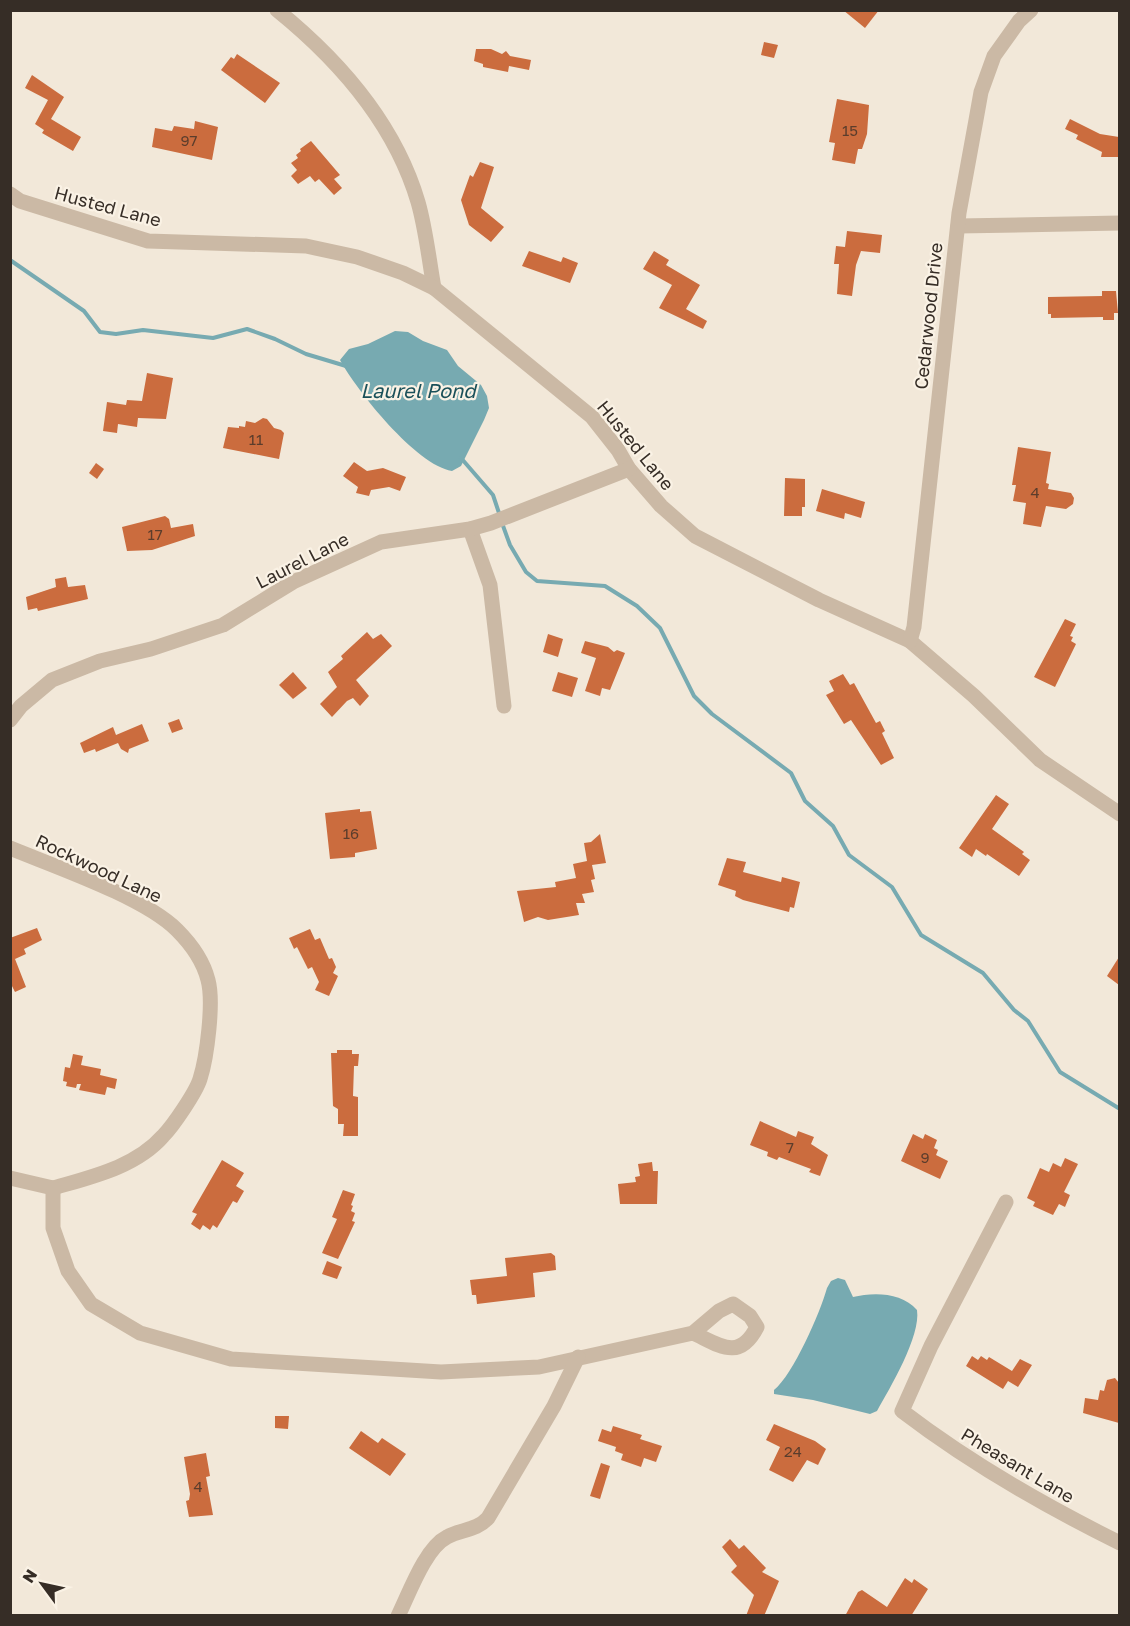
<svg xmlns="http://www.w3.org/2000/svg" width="1130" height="1626" font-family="'Golos Text',sans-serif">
  <rect width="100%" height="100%" fill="#f2e8d9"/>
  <!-- water -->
  <g fill="#77aab1">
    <path d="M395,331L408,332L423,341L447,350L458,366L481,385L487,396L489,408L484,420L461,466L452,471C416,465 357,391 340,360L349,349L368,344Z"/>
    <path d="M838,1278L845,1280L853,1297C873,1292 902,1292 917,1310C921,1336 890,1388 877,1411L870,1414L813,1400L774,1394V1390C793,1375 820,1313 827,1288L831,1281Z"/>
  </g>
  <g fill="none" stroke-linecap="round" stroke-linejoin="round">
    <!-- stream -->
    <g stroke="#77aab1" stroke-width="4">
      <polyline points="10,260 84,311 100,332 116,334 143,330 213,338 247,329 275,339 306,354 346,366"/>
      <polyline points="461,458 493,495 500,516"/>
      <polyline points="502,523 510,545 526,572 537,581 605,586 637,606 660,628 694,696 712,714 791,773 805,801 833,826 849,855 892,887 921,935 983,973 1014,1010 1028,1021 1060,1072 1120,1109"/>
    </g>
  </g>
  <!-- building -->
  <g fill="#cb6c3e">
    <polygon points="843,10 879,10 865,28"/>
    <polygon points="764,42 778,45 774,58 761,55"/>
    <polygon points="476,49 491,49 502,54 506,51 510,56 531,60 529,70 509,66 508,72 483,67 483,64 474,61"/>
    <polygon points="237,54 280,83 265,103 221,70 231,57 234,59"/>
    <polygon points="32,75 64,97 51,119 81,137 73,151 42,133 44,130 35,124 48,100 25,88"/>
    <polygon points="837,99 869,105 867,134 862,149 858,149 855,164 832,160 835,143 829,142"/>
    <polygon points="1070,119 1100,134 1119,137 1119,157 1101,157 1102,152 1076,139 1078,135 1065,129"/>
    <polygon points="195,121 218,127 212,160 152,147 155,128 172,131 174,126 194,129"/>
    <polygon points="311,141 340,175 334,179 342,188 334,195 319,179 315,182 310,176 298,184 291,176 297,170 291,163 298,158 296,155 301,151 300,149"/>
    <polygon points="480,162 494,167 481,208 504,227 491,242 469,225 461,200 470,175 473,177"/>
    <polygon points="847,231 882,235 880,253 861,251 856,265 852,296 837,294 839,264 834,264 836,246 845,247"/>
    <polygon points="529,251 561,262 563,257 578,263 570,283 522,266"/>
    <polygon points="654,251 669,260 666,265 700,285 686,309 707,321 703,329 659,308 672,285 643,269"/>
    <polygon points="1102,291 1116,291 1118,313 1114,313 1114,320 1103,320 1103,317 1051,318 1051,314 1048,314 1048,297 1102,296"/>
    <polygon points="147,373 173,378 166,419 138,418 137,427 118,424 117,433 103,431 107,402 126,405 127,400 142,401"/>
    <polygon points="263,418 267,419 274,428 281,430 284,433 279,459 223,448 228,427 239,428 239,426 245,427 246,421 255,423"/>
    <polygon points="1018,447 1051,452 1046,483 1049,484 1048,489 1071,493 1074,498 1073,504 1066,509 1046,506 1041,527 1023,524 1026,503 1013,501 1016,485 1012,485"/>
    <polygon points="354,462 367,471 383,468 406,477 400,491 389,487 371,490 369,496 356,493 358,487 343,476"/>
    <polygon points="96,463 104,469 97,479 89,473"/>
    <polygon points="785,478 805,479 805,507 802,507 802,516 784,516"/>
    <polygon points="822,489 865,502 861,518 845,513 844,519 816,511"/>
    <polygon points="165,516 169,519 171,528 193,524 195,536 152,550 127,551 122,527"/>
    <polygon points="66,577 68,587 85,585 88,599 38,611 37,608 28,610 26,597 56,587 55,579"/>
    <polygon points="1065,619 1076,624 1070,636 1073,637 1071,641 1076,644 1055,687 1034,677"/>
    <polygon points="367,632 373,639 381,634 392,646 356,680 369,696 360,706 353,698 347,701 332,717 320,704 337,687 328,672 343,659 341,656"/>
    <polygon points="548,634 563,639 558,657 543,652"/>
    <polygon points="585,641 608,647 614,652 617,650 625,653 610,690 602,688 600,696 585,691 596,658 581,653"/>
    <polygon points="293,672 307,688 293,699 279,685"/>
    <polygon points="558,672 578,678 572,697 552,691"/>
    <polygon points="843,674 850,685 854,683 876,723 880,721 885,731 882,733 894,758 881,765 851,720 844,724 826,695 834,691 829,681"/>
    <polygon points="179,719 183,729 172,733 168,723"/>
    <polygon points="142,724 149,741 129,749 128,753 121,749 118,743 96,752 95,749 84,753 80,743 113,727 116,735"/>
    <polygon points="996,795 1009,804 992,829 1024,852 1022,854 1030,860 1019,876 987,854 986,856 976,849 972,857 959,848"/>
    <polygon points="360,809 360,812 371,811 377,849 355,853 355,857 330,859 325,813"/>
    <polygon points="600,834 606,863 592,865 595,879 591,880 594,892 582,894 585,903 576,903 579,915 548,920 538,917 524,922 517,891 556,887 555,882 576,878 573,864 587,861 584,843 591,842"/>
    <polygon points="727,858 746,862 743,872 781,882 782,877 800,882 794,908 790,907 789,912 743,900 735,896 736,891 718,885"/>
    <polygon points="37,928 42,940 24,949 26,954 15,959 26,987 15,992 10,982 10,938"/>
    <polygon points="310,929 315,940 320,938 329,959 332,958 336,967 333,973 338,976 329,996 315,990 319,982 312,967 308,969 297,947 294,949 289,938"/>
    <polygon points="1119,957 1119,985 1107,976"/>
    <polygon points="337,1050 352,1050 352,1054 359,1054 358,1066 354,1066 353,1096 358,1097 358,1136 343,1136 344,1124 338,1124 338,1109 333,1106 331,1053 337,1053"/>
    <polygon points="73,1054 83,1056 81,1065 101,1069 100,1075 117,1079 115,1089 107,1087 105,1095 79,1090 81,1084 77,1084 76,1088 66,1086 67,1082 63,1081 65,1067 70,1068"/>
    <polygon points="760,1121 796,1137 798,1131 814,1137 811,1144 828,1155 820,1176 809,1172 811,1169 779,1157 777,1160 767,1156 768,1152 750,1145"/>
    <polygon points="913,1134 923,1139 925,1134 937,1140 934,1148 938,1150 936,1155 948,1161 940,1179 901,1161"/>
    <polygon points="1065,1158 1078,1164 1064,1192 1070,1195 1065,1207 1059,1204 1053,1215 1033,1206 1035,1202 1027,1198 1040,1168 1049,1172 1053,1163 1061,1167"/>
    <polygon points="222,1160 244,1173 236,1186 244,1191 237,1203 233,1201 217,1228 213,1225 210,1230 203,1225 200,1230 191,1224 197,1214 192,1212"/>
    <polygon points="652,1162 653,1171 658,1171 657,1204 620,1204 618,1184 636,1182 635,1177 640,1176 638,1164"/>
    <polygon points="343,1190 355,1194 351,1205 353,1206 351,1211 355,1213 352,1221 355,1222 338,1259 322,1253 337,1219 332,1217"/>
    <polygon points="551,1253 555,1256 556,1270 533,1273 535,1297 477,1304 476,1295 472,1295 470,1280 507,1276 505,1258"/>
    <polygon points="327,1261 342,1267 337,1279 322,1274"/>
    <polygon points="972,1356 978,1360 981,1356 987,1360 989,1357 1012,1371 1020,1359 1032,1365 1018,1387 1008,1381 1003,1389 966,1366"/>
    <polygon points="1115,1378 1119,1383 1119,1423 1083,1413 1085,1398 1098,1400 1100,1390 1104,1391 1107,1380"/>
    <polygon points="275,1416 289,1416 288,1429 275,1428"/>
    <polygon points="774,1424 815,1441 826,1449 818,1465 807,1460 793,1482 769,1470 780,1447 766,1440"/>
    <polygon points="613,1426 642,1435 640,1439 662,1446 656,1462 644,1458 641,1467 621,1460 623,1454 615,1451 616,1447 598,1441 602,1429 611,1432"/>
    <polygon points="361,1431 378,1443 382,1438 406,1454 390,1476 349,1448"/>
    <polygon points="206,1453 210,1476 206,1477 213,1515 189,1517 186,1501 189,1500 190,1494 184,1457"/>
    <polygon points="601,1463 610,1466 600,1499 590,1496"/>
    <polygon points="730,1539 739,1549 744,1545 766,1568 762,1572 779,1581 764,1616 746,1616 754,1595 731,1572 737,1566 722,1547"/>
    <polygon points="905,1578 912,1583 914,1579 928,1589 911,1616 845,1616 858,1592 862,1590 887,1607"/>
  </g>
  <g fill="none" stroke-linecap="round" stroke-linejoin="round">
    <!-- minor -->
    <g stroke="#cbb9a5" stroke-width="15">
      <path d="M277,10C340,61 395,124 418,202C426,230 429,260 434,288"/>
      <polyline points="10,194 20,201 148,241 306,246 357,257 403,273 434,288 592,417 618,450 629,469 661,506 695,536 819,600 910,641 974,696 1040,760 1120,814"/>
      <polyline points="958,226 1120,223"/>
      <polyline points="470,529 490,585 504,706"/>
      <polyline points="910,641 914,627 959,213 976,120 981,92 994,56 1019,21 1031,10"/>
      <polyline points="10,720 21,706 52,680 100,661 151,649 223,625 293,582 381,542 470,529 491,523 629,469"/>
      <path d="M10,848C56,867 144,897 177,930C191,944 203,960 208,980C214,1002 207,1057 200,1079C196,1092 173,1126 163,1136C136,1167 91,1177 53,1188"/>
      <path d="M10,1178L53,1188V1228L68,1271L91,1304L140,1333L231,1359L441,1372L539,1367L693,1333L719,1311L733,1304L750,1316L757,1327C739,1362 719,1345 693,1333"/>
      <path d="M1006,1202L931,1346L902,1411C970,1463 1043,1505 1120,1543"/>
      <path d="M398,1616C409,1594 425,1548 447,1537C461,1529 476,1531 488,1518L554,1406L578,1357"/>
    </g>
  </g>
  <g text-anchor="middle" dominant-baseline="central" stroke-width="4.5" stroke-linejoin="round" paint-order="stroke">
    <!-- number labels -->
    <g font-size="15" fill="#5b3d2c">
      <text x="850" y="130">15</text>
      <text x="189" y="140">97</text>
      <text x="256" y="439">11</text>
      <text x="1035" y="492">4</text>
      <text x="155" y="534">17</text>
      <text x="351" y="833">16</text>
      <text x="790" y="1147">7</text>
      <text x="925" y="1157">9</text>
      <text x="793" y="1451">24</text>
      <text x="198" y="1486">4</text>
    </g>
    <!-- street labels -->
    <g font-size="18" fill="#362d26" stroke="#faf2e5">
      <text transform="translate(108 206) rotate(15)">Husted Lane</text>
      <text transform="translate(928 316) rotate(-84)">Cedarwood Drive</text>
      <text transform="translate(636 445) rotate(51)">Husted Lane</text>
      <text transform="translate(302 560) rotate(-27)">Laurel Lane</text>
      <text transform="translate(99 868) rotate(25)">Rockwood Lane</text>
      <text transform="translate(1018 1465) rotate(31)">Pheasant Lane</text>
    </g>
    <!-- water labels -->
    <g font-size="20" font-style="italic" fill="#1a5059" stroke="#faf2e5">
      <text x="418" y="390">Laurel Pond</text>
    </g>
  </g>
  <!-- border -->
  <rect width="1130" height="1626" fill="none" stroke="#362d26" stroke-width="24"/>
  <!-- north arrow -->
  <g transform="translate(42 1584) rotate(303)" stroke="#faf2e5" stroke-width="4.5" paint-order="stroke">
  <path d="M0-4.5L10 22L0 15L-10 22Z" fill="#362d26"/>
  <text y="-9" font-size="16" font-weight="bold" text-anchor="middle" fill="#362d26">N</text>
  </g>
</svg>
